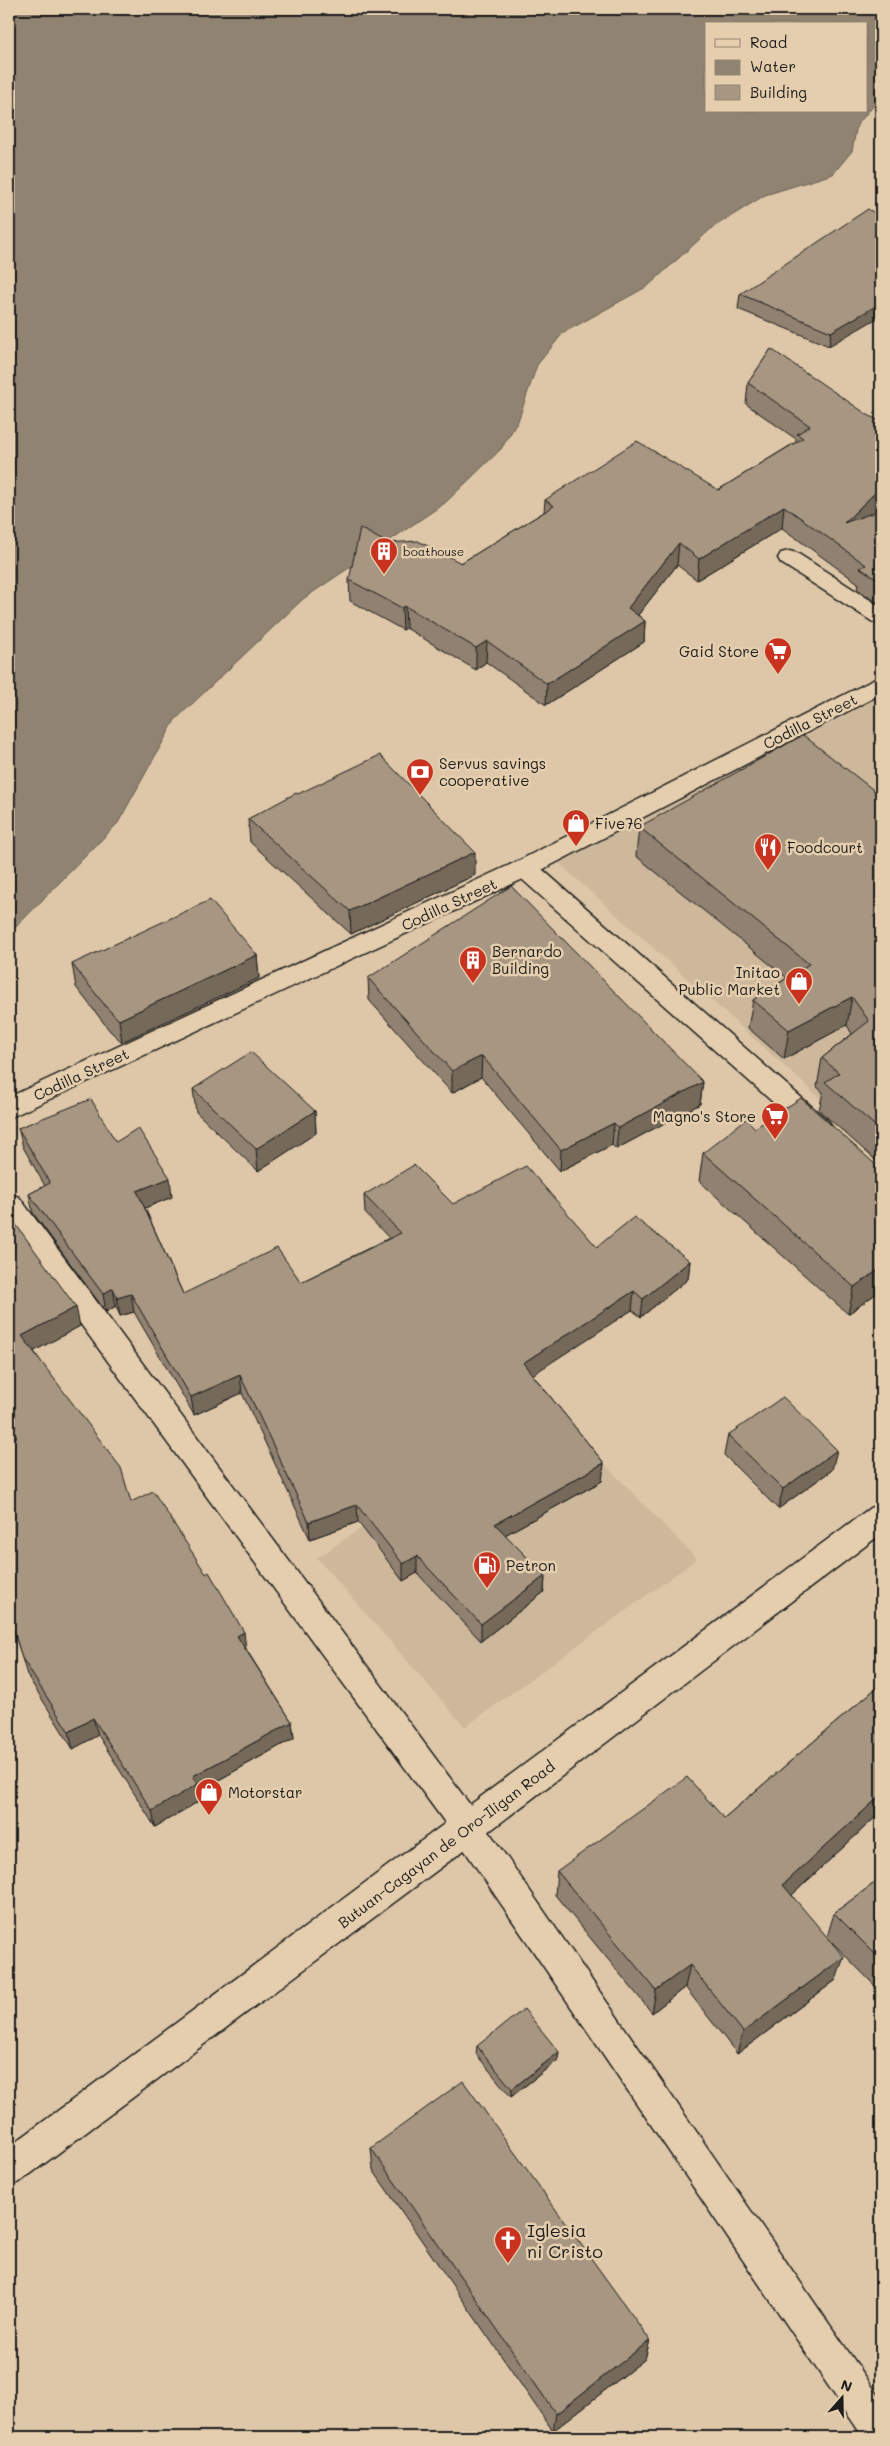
<svg xmlns="http://www.w3.org/2000/svg" width="890" height="2446" font-family="Mali,sans-serif">
  <rect width="100%" height="100%" fill="#ddc7a8"/>
  <filter id="ink" filterUnits="userSpaceOnUse"><feTurbulence type="fractalNoise" baseFrequency=".02" numOctaves="2"/><feDisplacementMap in="SourceGraphic" scale="10" xChannelSelector="R" yChannelSelector="G"/><feConvolveMatrix kernelMatrix="1 2 1 2 8 2 1 2 1" color-interpolation-filters="sRGB"/></filter>
  <g filter="url(#ink)">
    <!-- built -->
    <g fill="#cdb89c">
      <polygon points="881,683 881,1153 551,856"/>
      <polygon points="545,1403 697,1559 465,1727 317,1558"/>
    </g>
    <!-- water -->
    <path fill="#918371" stroke="#625a4f" fill-rule="evenodd" d="M9,9H881V97L857,125L852,151L833,174L765,195L712,228L648,286L563,333L537,365L518,421L501,449L445,503L303,599L175,720L118,823L9,934ZM706,24H866V111H706Z"/>
    <g fill="none" stroke-linecap="round" stroke-linejoin="round">
      <!-- street casing -->
      <g stroke="#1c1c1c" stroke-width="3">
        <g id="street">
          <polygon points="789,551 797,553 881,607 881,624 873,622 781,563 778,558 781,553"/>
          <polygon points="525,859 534,862 829,1122 833,1129 829,1136 820,1139 811,1136 516,874 513,868 516,862"/>
          <polygon points="468,1813 479,1817 881,2399 881,2437 863,2437 457,1839 452,1828 457,1817"/>
        </g>
      </g>
      <!-- secondary casing -->
      <g stroke="#1c1c1c" stroke-width="3">
        <g id="secondary">
          <polygon points="881,676 881,694 534,874 9,1118 9,1097 516,862"/>
          <polygon points="9,1194 19,1197 479,1817 484,1828 479,1839 468,1843 457,1839 9,1226"/>
        </g>
      </g>
      <!-- highway casing -->
      <g stroke="#1c1c1c" stroke-width="3">
        <polygon id="highway" points="881,1504 881,1534 479,1839 21,2181 9,2187 9,2147 870,1508"/>
      </g>
      <!-- street -->
      <use href="#street" fill="#e5ceae" fill-rule="evenodd"/>
      <!-- secondary -->
      <use href="#secondary" fill="#e5ceae" fill-rule="evenodd"/>
      <!-- highway -->
      <use href="#highway" fill="#e5ceae" fill-rule="evenodd"/>
    </g>
    <!-- wall -->
    <g fill="#90816f" stroke="#1c1c1c">
      <polygon points="878,215 829,346 738,309 740,294"/>
      <polygon points="771,349 874,513 881,510 881,605 857,589 858,583 782,528 697,580 677,565 638,615 645,621 644,642 546,705 486,662 476,670 406,628 403,630 350,601 349,580 387,543 461,563 544,512 545,500 718,490 796,442 796,439 746,404 748,383"/>
      <polygon points="298,794 475,875 351,934 250,842 248,819"/>
      <polygon points="881,796 881,1165 819,1110 823,1092 817,1087 822,1058 852,1034 847,1025 784,1059 748,1028 753,1000 787,978 636,856 639,827"/>
      <polygon points="257,955 259,978 122,1042 110,1031 76,987 72,964"/>
      <polygon points="368,978 703,1082 700,1104 616,1149 612,1145 560,1171 481,1077 452,1093 369,1000"/>
      <polygon points="193,1089 315,1111 316,1133 258,1171 196,1112"/>
      <polygon points="18,1128 116,1142 172,1197 145,1208 183,1294 301,1282 389,1238 365,1213 364,1195 453,1204 597,1247 690,1261 688,1279 641,1317 632,1310 532,1374 604,1463 602,1481 505,1535 545,1576 544,1592 481,1641 417,1573 403,1581 358,1522 310,1539 242,1393 194,1415 134,1312 120,1316 116,1306 106,1312 33,1213 29,1194 45,1186 23,1147"/>
      <polygon points="755,1128 881,1166 881,1290 848,1314 699,1181 703,1153"/>
      <polygon points="9,1215 80,1326 34,1351 131,1502 246,1649 292,1722 294,1738 199,1791 201,1800 155,1827 98,1735 73,1749 27,1675 9,1614 10,1439 9,1437"/>
      <polygon points="728,1435 832,1470 778,1509 724,1455"/>
      <polygon points="881,1684 881,1812 792,1895 836,1980 737,2054 685,1987 652,2013 555,1895 557,1871 724,1818"/>
      <polygon points="881,1878 881,1992 827,1937 834,1913"/>
      <polygon points="477,2046 558,2060 511,2097 476,2054"/>
      <polygon points="371,2148 650,2340 645,2359 553,2431 373,2170"/>
    </g>
    <!-- shaded-wall -->
    <g fill="#75695a" stroke="#1c1c1c">
      <polygon points="881,303 881,316 829,346 831,332"/>
      <polygon points="881,487 881,505 840,545 844,523"/>
      <polygon points="784,506 782,528 697,580 699,559"/>
      <polygon points="679,543 677,565 627,629 628,608"/>
      <polygon points="405,606 406,628 403,630 402,608"/>
      <polygon points="645,621 644,642 546,705 547,684"/>
      <polygon points="487,641 486,662 476,670 476,648"/>
      <polygon points="475,852 475,875 351,934 350,911"/>
      <polygon points="257,955 259,978 122,1042 119,1020"/>
      <polygon points="852,997 847,1025 784,1059 789,1030"/>
      <polygon points="482,1056 481,1077 452,1093 452,1071"/>
      <polygon points="703,1082 700,1104 616,1149 618,1128"/>
      <polygon points="315,1111 316,1133 258,1171 256,1149"/>
      <polygon points="614,1123 612,1145 560,1171 561,1150"/>
      <polygon points="170,1178 172,1197 140,1210 137,1191"/>
      <polygon points="690,1261 688,1279 641,1317 643,1299"/>
      <polygon points="881,1268 881,1290 848,1314 854,1287"/>
      <polygon points="113,1288 116,1306 106,1312 103,1294"/>
      <polygon points="634,1291 632,1310 523,1381 523,1363"/>
      <polygon points="131,1294 134,1312 120,1316 117,1298"/>
      <polygon points="76,1307 80,1326 27,1355 22,1336"/>
      <polygon points="240,1375 242,1393 194,1415 191,1397"/>
      <polygon points="837,1450 832,1470 778,1509 783,1489"/>
      <polygon points="604,1463 602,1481 494,1541 495,1524"/>
      <polygon points="357,1505 358,1522 310,1539 309,1522"/>
      <polygon points="417,1556 417,1573 403,1581 403,1564"/>
      <polygon points="545,1576 544,1592 481,1641 481,1624"/>
      <polygon points="244,1632 246,1649 239,1653 237,1636"/>
      <polygon points="93,1718 98,1735 73,1749 69,1732"/>
      <polygon points="292,1722 294,1738 199,1791 201,1800 155,1827 152,1811 193,1776"/>
      <polygon points="881,1795 881,1812 777,1909 783,1885"/>
      <polygon points="844,1957 836,1980 737,2054 743,2032"/>
      <polygon points="690,1965 685,1987 652,2013 656,1990"/>
      <polygon points="559,2052 558,2060 511,2097 512,2089"/>
      <polygon points="650,2340 645,2359 553,2431 556,2414"/>
    </g>
    <!-- building -->
    <g fill="#a79681" stroke="#1c1c1c">
      <polygon points="868,209 878,215 881,213 881,303 831,332 740,294"/>
      <polygon points="771,349 868,415 881,422 881,487 844,523 881,510 881,581 860,568 866,565 784,506 699,559 679,543 628,608 645,621 547,684 487,641 476,648 405,606 402,608 349,580 360,528 387,543 418,541 461,563 554,506 545,500 637,441 718,490 803,438 797,434 810,426 748,383"/>
      <polygon points="803,735 881,796 881,1131 825,1082 839,1073 822,1058 869,1021 852,997 789,1030 753,1000 809,964 639,827"/>
      <polygon points="380,755 475,852 350,911 248,819 296,793 298,794"/>
      <polygon points="511,886 703,1082 618,1128 614,1123 561,1150 482,1056 452,1071 368,978"/>
      <polygon points="210,900 257,955 119,1020 107,1008 72,964"/>
      <polygon points="251,1052 315,1111 256,1149 193,1089"/>
      <polygon points="801,1098 876,1165 881,1166 881,1268 854,1287 703,1153 746,1119 755,1128"/>
      <polygon points="91,1099 116,1142 138,1128 170,1178 137,1191 183,1294 277,1248 301,1282 401,1233 364,1195 414,1165 453,1204 526,1166 597,1247 634,1217 690,1261 643,1299 634,1291 523,1363 604,1463 495,1524 545,1576 481,1624 417,1556 403,1564 357,1505 309,1522 240,1375 191,1397 131,1294 117,1298 113,1288 103,1294 29,1194 50,1183 18,1128"/>
      <polygon points="9,1215 76,1307 22,1336 121,1468 131,1502 153,1491 206,1574 209,1572 244,1632 237,1636 292,1722 193,1776 198,1784 152,1811 93,1718 69,1732 22,1658 9,1614 9,1440 17,1437 9,1425"/>
      <polygon points="783,1397 837,1450 783,1489 728,1435"/>
      <polygon points="881,1684 881,1795 783,1885 844,1957 743,2032 690,1965 656,1990 557,1871 687,1777 724,1818"/>
      <polygon points="881,1878 881,1960 834,1913"/>
      <polygon points="524,2009 559,2052 512,2089 477,2046"/>
      <polygon points="463,2081 650,2340 556,2414 371,2148"/>
      <polygon points="306,2432 309,2437 300,2437"/>
    </g>
  </g>
  <!-- icons -->
  <defs>
    <g id="building-pin" transform="scale(1.4375)"><path d="M0 17L-7.5 6A9.5 9.5 0 1 1 7.5 6Z" fill="#c8321e" stroke="#e5ceae"/><path d="M-4-6H4V6H1V3H-1V6H-4ZM-2.5-4.3h1.7v1.8h-1.7ZM.8-4.3h1.7v1.8H.8ZM-2.5-1h1.7V.8h-1.7ZM.8-1h1.7V.8H.8Z" fill="#fff"/></g>
    <g id="supermarket-pin" transform="scale(1.4375)"><path d="M0 17L-7.5 6A9.5 9.5 0 1 1 7.5 6Z" fill="#c8321e" stroke="#e5ceae"/><path d="M-6-5.5h2.5l.6 2H6L4.5 2H-2.5L-4.4-4H-6ZM-1.5 3.2a1.3 1.3 0 1 0 .1 0ZM3 3.2a1.3 1.3 0 1 0 .1 0Z" fill="#fff"/></g>
    <g id="bank-pin" transform="scale(1.4375)"><path d="M0 17L-7.5 6A9.5 9.5 0 1 1 7.5 6Z" fill="#c8321e" stroke="#e5ceae"/><path d="M-6-4H6V4H-6ZM0-2.3a2.3 2.3 0 1 0 0 4.6a2.3 2.3 0 1 0 0-4.6Z" fill="#fff"/></g>
    <g id="shop-pin" transform="scale(1.4375)"><path d="M0 17L-7.5 6A9.5 9.5 0 1 1 7.5 6Z" fill="#c8321e" stroke="#e5ceae"/><path d="M-5-2.5h2.3a2.7 3.5 0 0 1 5.4 0H5L5.5 6h-11ZM-1.5-2.5h3a1.5 2.3 0 0 0-3 0Z" fill="#fff"/></g>
    <g id="restaurant-pin" transform="scale(1.4375)"><path d="M0 17L-7.5 6A9.5 9.5 0 1 1 7.5 6Z" fill="#c8321e" stroke="#e5ceae"/><path d="M-5-6h1v4h1v-4h1v4h1v-4h1v5L-1.5 .5V6h-2V.5L-5-1ZM5-6V6H3V1.5H1.5Q1.5-4 5-6Z" fill="#fff"/></g>
    <g id="fuel-pin" transform="scale(1.4375)"><path d="M0 17L-7.5 6A9.5 9.5 0 1 1 7.5 6Z" fill="#c8321e" stroke="#e5ceae"/><path d="M-5.5-6h7V0h2V4h1.3V-2.5L3-4.5l.8-.8L6-3V5H2.5V1h-1V6h-7ZM-4.2-4.7v3.2H.2V-4.7Z" fill="#fff"/></g>
    <g id="church-pin" transform="scale(1.4375)"><path d="M0 17L-7.5 6A9.5 9.5 0 1 1 7.5 6Z" fill="#c8321e" stroke="#e5ceae"/><path d="M-1.2-6h2.4v3.5h3.3v2.4h-3.3V6h-2.4V-.1h-3.3v-2.4h3.3Z" fill="#fff"/></g>
  </defs>
  <g fill-rule="evenodd">
    <use href="#building-pin" x="384" y="551"/>
    <use href="#supermarket-pin" x="778" y="651"/>
    <use href="#bank-pin" x="420" y="772"/>
    <use href="#shop-pin" x="576" y="823"/>
    <use href="#restaurant-pin" x="768" y="847"/>
    <use href="#building-pin" x="473" y="960"/>
    <use href="#shop-pin" x="799" y="981"/>
    <use href="#supermarket-pin" x="775" y="1116"/>
    <use href="#fuel-pin" x="487" y="1565"/>
    <use href="#shop-pin" x="209" y="1792"/>
    <use href="#church-pin" x="508" y="2240"/>
  </g>
  <g text-anchor="middle" dominant-baseline="central" stroke-width="5" stroke-linejoin="round" paint-order="stroke">
    <!-- far-poi labels -->
    <g font-size="12" fill="#1c1c1c" stroke="#e5ceae" text-anchor="start">
      <text x="403" y="551">boathouse</text>
    </g>
    <!-- poi labels -->
    <g font-size="15" fill="#1c1c1c" stroke="#e5ceae" text-anchor="start">
      <text x="759" y="651" text-anchor="end">Gaid Store</text>
      <text x="439" y="763">Servus savings<tspan x="439" dy="17">cooperative</tspan></text>
      <text x="595" y="823">Five76</text>
      <text x="787" y="847">Foodcourt</text>
      <text x="492" y="951">Bernardo<tspan x="492" dy="17">Building</tspan></text>
      <text x="780" y="972" text-anchor="end">Initao<tspan x="780" dy="17">Public Market</tspan></text>
      <text x="756" y="1116" text-anchor="end">Magno's Store</text>
      <text x="506" y="1565">Petron</text>
      <text x="228" y="1792">Motorstar</text>
    </g>
    <!-- street labels -->
    <g font-size="15" fill="#1c1c1c" stroke="#e5ceae">
      <text transform="translate(810 721) rotate(-27)">Codilla Street</text>
      <text transform="translate(449 904) rotate(-25)">Codilla Street</text>
      <text transform="translate(81 1074) rotate(-25)">Codilla Street</text>
      <text transform="translate(446 1844) rotate(-37)">Butuan-Cagayan de Oro-Iligan Road</text>
    </g>
    <!-- near-poi labels -->
    <g font-size="18" fill="#1c1c1c" stroke="#e5ceae" text-anchor="start">
      <text x="527" y="2230">Iglesia<tspan x="527" dy="21">ni Cristo</tspan></text>
    </g>
  </g>
  <!-- margin -->
  <rect width="890" height="2446" fill="none" stroke="#e5ceae" stroke-width="30"/>
  <rect x="15" y="15" width="860" height="2416" fill="none" stroke="#1c1c1c" stroke-width="2" filter="url(#ink)"/>
  <!-- legend -->
  <rect x="705" y="22" width="162" height="90" fill="#e5ceae" stroke="#958774"/>
  <rect x="715" y="39" width="25" height="8" fill="#e5ceae" stroke="#958774"/>
  <text x="750" y="48" font-size="15" fill="#1c1c1c">Road</text>
  <rect x="715" y="60" width="25" height="15" fill="#918371" stroke="#958774"/>
  <text x="750" y="72" font-size="15" fill="#1c1c1c">Water</text>
  <rect x="715" y="85" width="25" height="15" fill="#a79681" stroke="#958774"/>
  <text x="750" y="98" font-size="15" fill="#1c1c1c">Building</text>
  <!-- north arrow -->
  <g transform="translate(842 2398) rotate(20)" stroke="#e5ceae" stroke-width="4" paint-order="stroke">
  <path d="M0-4L9 19L0 12L-9 19Z" fill="#1c1c1c"/>
  <text y="-8" font-size="14" font-weight="bold" text-anchor="middle" fill="#1c1c1c">N</text>
  </g>
</svg>
